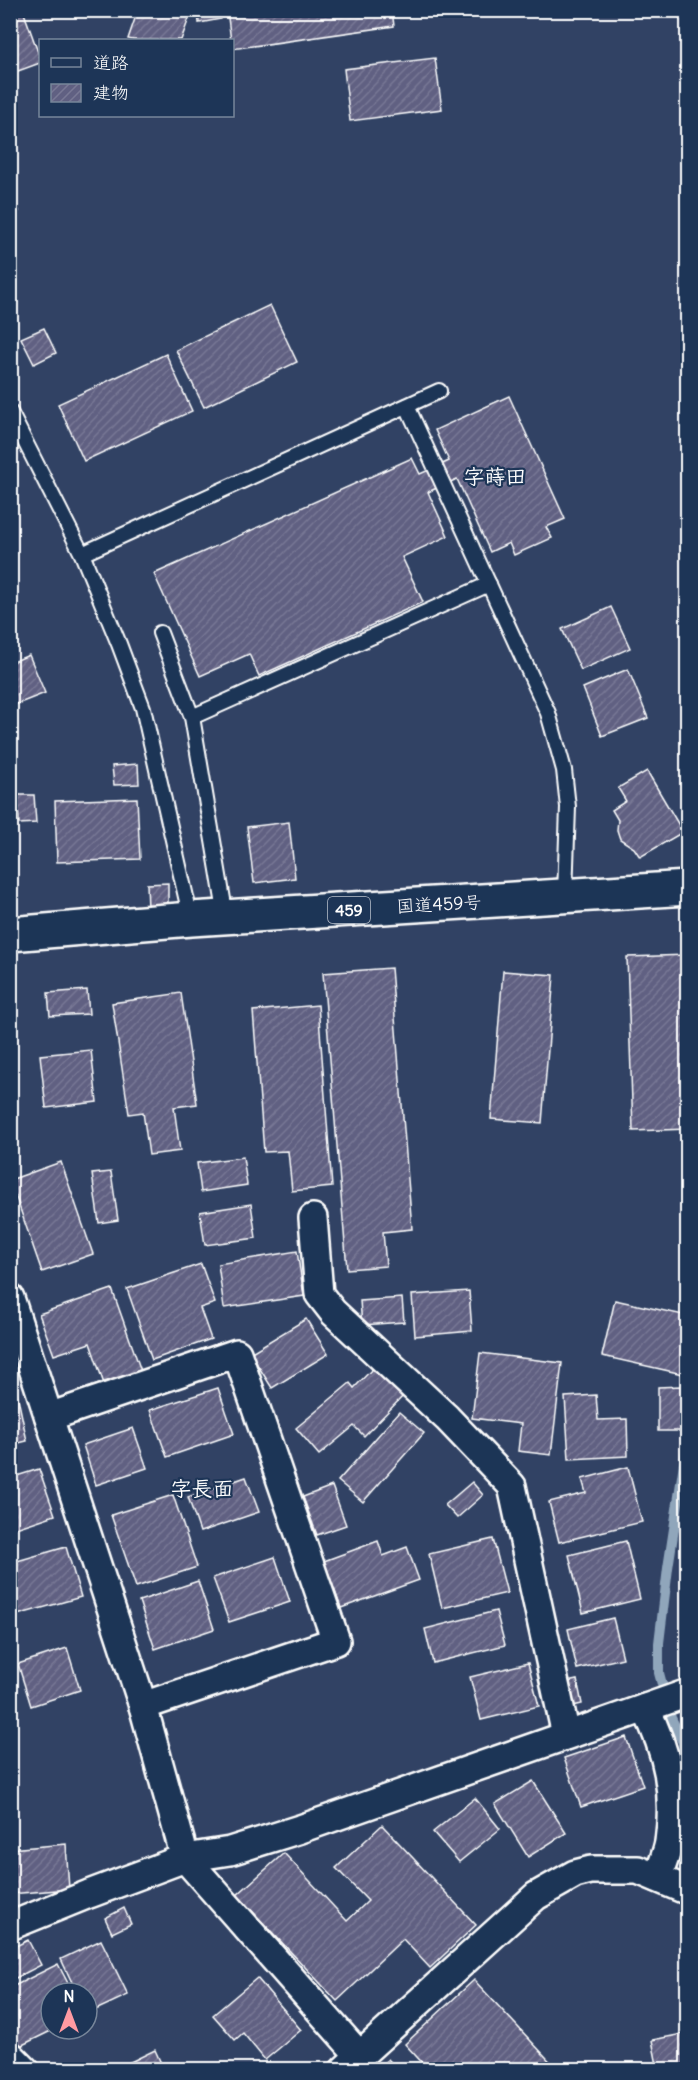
<svg xmlns="http://www.w3.org/2000/svg" width="698" height="2080" font-family="Delius,'Klee One',sans-serif">
  <defs>
    <pattern id="building-hatch" width="6" height="6" patternUnits="userSpaceOnUse" patternTransform="scale(1.5)"><rect width="6" height="6" fill="#606082"/><path d="M-1 1l2-2M0 6l6-6M5 7l2-2" fill="none" stroke="#787895"/></pattern>
  </defs>
  <rect width="100%" height="100%" fill="#314264"/>
  <filter id="ink" filterUnits="userSpaceOnUse"><feTurbulence type="fractalNoise" baseFrequency=".0167" numOctaves="2"/><feDisplacementMap in="SourceGraphic" scale="12" xChannelSelector="R" yChannelSelector="G"/><feConvolveMatrix kernelMatrix="1 2 1 2 8 2 1 2 1" color-interpolation-filters="sRGB"/></filter>
  <g filter="url(#ink)">
    <g fill="none" stroke-linecap="round" stroke-linejoin="round">
      <!-- stream -->
      <polyline stroke="#90a6bb" stroke-width="10" points="688,1437 668,1568 659,1643 659,1673 671,1718 683,1742 688,1784"/>
    </g>
    <!-- building -->
    <g fill="url(#building-hatch)" stroke="#fff" stroke-width="1.5">
      <polygon points="10,10 23,10 40,58 40,63 10,74"/>
      <polygon points="138,10 183,10 191,13 181,40 133,40 128,39"/>
      <polygon points="198,10 220,10 221,19 199,23"/>
      <polygon points="227,10 392,10 394,26 232,49"/>
      <polygon points="435,58 442,109 350,121 344,69"/>
      <polygon points="10,188 19,211 10,215"/>
      <polygon points="270,305 297,362 204,407 176,350"/>
      <polygon points="44,328 56,353 34,364 21,338"/>
      <polygon points="166,354 192,411 84,461 58,404"/>
      <polygon points="509,396 565,519 546,527 552,538 514,555 509,543 490,552 457,479 428,492 448,536 402,557 423,602 259,676 249,654 200,676 154,574 412,458 420,474 449,461 435,430"/>
      <polygon points="611,607 630,648 581,670 562,629"/>
      <polygon points="29,655 45,693 10,707 10,663"/>
      <polygon points="628,669 648,718 602,736 583,688"/>
      <polygon points="138,764 139,784 114,785 112,766"/>
      <polygon points="647,771 683,832 640,857 634,848 620,839 617,830 618,820 612,810 626,801 618,788"/>
      <polygon points="17,795 34,795 36,823 19,824"/>
      <polygon points="137,798 140,859 57,862 55,801"/>
      <polygon points="289,822 295,878 254,883 247,827"/>
      <polygon points="168,883 168,908 148,908 147,884"/>
      <polygon points="688,955 688,1129 633,1131 627,957"/>
      <polygon points="391,968 412,1229 383,1232 386,1266 347,1269 323,973"/>
      <polygon points="503,971 554,975 542,1123 491,1119"/>
      <polygon points="87,990 89,1014 50,1016 48,993"/>
      <polygon points="181,993 197,1104 174,1107 180,1151 149,1155 143,1112 129,1114 112,1003"/>
      <polygon points="318,1005 332,1187 292,1191 288,1151 264,1152 253,1011"/>
      <polygon points="91,1050 97,1102 46,1108 40,1055"/>
      <polygon points="243,1157 247,1185 201,1192 197,1163"/>
      <polygon points="61,1162 93,1254 42,1272 10,1180"/>
      <polygon points="111,1172 118,1220 99,1223 92,1174"/>
      <polygon points="251,1204 256,1238 205,1245 200,1212"/>
      <polygon points="297,1251 304,1296 224,1308 218,1264"/>
      <polygon points="201,1264 215,1303 200,1308 211,1339 152,1360 127,1289"/>
      <polygon points="112,1289 141,1371 104,1384 90,1343 54,1355 39,1314"/>
      <polygon points="469,1291 472,1331 415,1336 412,1295"/>
      <polygon points="402,1298 404,1322 362,1325 360,1301"/>
      <polygon points="615,1300 688,1316 687,1375 602,1356"/>
      <polygon points="306,1319 328,1354 272,1388 250,1353"/>
      <polygon points="480,1353 562,1363 551,1455 518,1451 521,1424 472,1418"/>
      <polygon points="376,1365 406,1393 364,1436 354,1426 319,1455 296,1428 350,1383 354,1388"/>
      <polygon points="15,1384 27,1441 10,1445 10,1385"/>
      <polygon points="681,1386 681,1431 658,1431 658,1387"/>
      <polygon points="218,1388 234,1434 167,1457 150,1410"/>
      <polygon points="596,1395 598,1420 627,1419 628,1456 569,1459 565,1397"/>
      <polygon points="399,1412 424,1433 363,1502 338,1481"/>
      <polygon points="133,1428 147,1468 96,1485 83,1445"/>
      <polygon points="628,1467 642,1522 559,1542 549,1502 586,1493 582,1479"/>
      <polygon points="39,1469 55,1515 10,1530 10,1478"/>
      <polygon points="246,1477 259,1512 200,1532 188,1497"/>
      <polygon points="472,1482 483,1495 457,1518 445,1505"/>
      <polygon points="332,1486 346,1525 317,1535 303,1497"/>
      <polygon points="173,1495 197,1567 136,1587 111,1515"/>
      <polygon points="493,1539 507,1593 442,1608 429,1554"/>
      <polygon points="378,1541 383,1556 407,1547 419,1580 341,1608 324,1561"/>
      <polygon points="626,1541 640,1599 583,1613 569,1555"/>
      <polygon points="66,1547 81,1597 10,1617 10,1563"/>
      <polygon points="275,1557 290,1602 229,1622 213,1578"/>
      <polygon points="198,1581 214,1629 155,1649 139,1601"/>
      <polygon points="496,1611 505,1645 433,1663 425,1629"/>
      <polygon points="613,1618 623,1658 577,1669 568,1629"/>
      <polygon points="67,1648 80,1690 31,1706 18,1664"/>
      <polygon points="528,1663 539,1706 481,1720 470,1677"/>
      <polygon points="577,1680 582,1704 573,1706 567,1682"/>
      <polygon points="626,1737 643,1786 581,1807 564,1758"/>
      <polygon points="533,1781 566,1833 528,1857 495,1804"/>
      <polygon points="475,1798 500,1829 459,1862 433,1832"/>
      <polygon points="382,1825 476,1925 430,1968 403,1939 337,2001 237,1895 284,1853 347,1921 368,1901 336,1868"/>
      <polygon points="66,1844 69,1889 10,1894 10,1849"/>
      <polygon points="124,1908 131,1924 112,1933 105,1918"/>
      <polygon points="28,1940 41,1965 10,1981 10,1949"/>
      <polygon points="101,1940 128,1995 87,2014 87,1993 77,1993 61,1959"/>
      <polygon points="58,1964 73,1993 51,1993 51,2029 55,2029 14,2049 10,2043 10,1988"/>
      <polygon points="257,1978 301,2030 265,2060 243,2033 235,2040 213,2015"/>
      <polygon points="474,1980 558,2070 426,2070 427,2068 405,2044"/>
      <polygon points="688,2033 688,2070 658,2070 652,2040"/>
      <polygon points="155,2050 164,2070 114,2070"/>
      <polygon points="388,2059 398,2070 376,2070"/>
    </g>
    <g fill="none" stroke-linecap="round" stroke-linejoin="round">
      <!-- lane casing -->
      <g stroke="#fff" stroke-width="18">
        <g id="lane">
          <polyline points="407,406 548,713 564,770 568,807 565,895"/>
          <polyline points="10,412 82,554 119,644 143,708 191,919"/>
          <polyline points="82,554 439,391"/>
          <polyline points="160,633 192,717 226,917"/>
          <polyline points="192,717 489,584"/>
        </g>
      </g>
      <!-- street casing -->
      <g stroke="#fff" stroke-width="32">
        <g id="street">
          <polyline points="313,1218 319,1294 333,1312 447,1418 512,1486 566,1735"/>
          <polyline points="10,1298 143,1706 185,1858 360,2056"/>
          <polyline points="49,1417 237,1353 336,1641 143,1706"/>
          <path d="M645,1708C668,1752 676,1793 669,1842C667,1854 661,1866 658,1878"/>
          <polyline points="10,1926 89,1894 185,1858 230,1851 300,1829 688,1693"/>
          <polyline points="10,2055 25,2070"/>
          <polyline points="344,2070 536,1896 575,1874 591,1870 638,1870 688,1891"/>
        </g>
      </g>
      <!-- highway casing -->
      <g stroke="#fff" stroke-width="38">
        <polyline id="highway" points="10,934 191,919 688,888"/>
      </g>
      <!-- lane -->
      <use href="#lane" stroke="#1d3557" stroke-width="14"/>
      <!-- street -->
      <use href="#street" stroke="#1d3557" stroke-width="27"/>
      <!-- highway -->
      <use href="#highway" stroke="#1d3557" stroke-width="33"/>
    </g>
  </g>
  <g text-anchor="middle" dominant-baseline="central" stroke-width="4.5" stroke-linejoin="round" paint-order="stroke">
    <!-- shield labels -->
    <rect fill="#1d3557" stroke="#bbc2cd" stroke-width="1.5" x="328" y="897" width="42" height="26" rx="4.5"/>
    <g font-size="16" font-weight="bold" fill="#fff">
      <text x="349" y="910">459</text>
    </g>
    <!-- street labels -->
    <g font-size="18" fill="#fff" stroke="#1d3557">
      <text transform="translate(439 904) rotate(-3)">国道459号</text>
    </g>
    <!-- quarter labels -->
    <g font-size="21" font-weight="bold" fill="#fff" stroke="#1d3557">
      <text x="495" y="476">字蒔田</text>
      <text x="202" y="1488">字長面</text>
    </g>
  </g>
  <!-- margin -->
  <rect width="698" height="2080" fill="none" stroke="#1d3557" stroke-width="36"/>
  <rect x="18" y="18" width="662" height="2044" fill="none" stroke="#fff" stroke-width="2" filter="url(#ink)"/>
  <!-- legend -->
  <rect x="39" y="39" width="195" height="78" fill="#1d3557" stroke="#77869a" stroke-width="1.5"/>
  <rect x="51" y="58" width="30" height="9" fill="#1d3557" stroke="#77869a" stroke-width="1.5"/>
  <text x="93" y="69" font-size="18" fill="#ffffff">道路</text>
  <rect x="51" y="84" width="30" height="18" fill="url(#building-hatch)" stroke="#77869a" stroke-width="1.5"/>
  <text x="93" y="99" font-size="18" fill="#ffffff">建物</text>
  <!-- north arrow -->
  <g transform="translate(69 2011)"><circle r="28" fill="#1d3557" stroke="#77869a" stroke-width="1.5"/>
  <path d="M0-4.5L10 22L0 15L-10 22Z" fill="#ff9aa2"/>
  <text y="-9" font-size="16" font-weight="bold" text-anchor="middle" fill="#ffffff">N</text>
  </g>
</svg>
